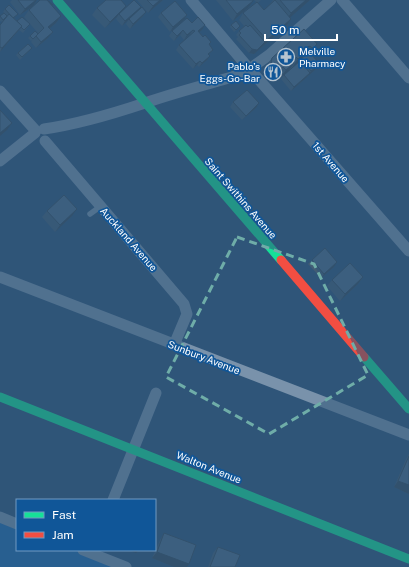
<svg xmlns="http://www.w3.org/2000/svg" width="409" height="567" font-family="'Public Sans',sans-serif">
  <rect width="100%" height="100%" fill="#2f5579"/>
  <!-- green -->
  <polygon fill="#216bae" points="0,517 17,524 17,550 84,550 127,567 0,567"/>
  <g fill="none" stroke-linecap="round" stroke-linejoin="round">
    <!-- lane -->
    <polyline stroke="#7992ab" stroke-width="5.5" points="90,214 101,206"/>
    <!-- street -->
    <g stroke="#7992ab" stroke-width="11">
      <polyline points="191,0 246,65"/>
      <polyline points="342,0 409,78"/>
      <polyline points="255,65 269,55 331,0"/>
      <polyline points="253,73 409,251"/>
      <polyline points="0,91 36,131"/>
      <path d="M44,129C79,124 112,114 145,103C179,91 214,83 248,72"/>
      <polyline points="45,141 184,304 187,314 174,345"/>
      <polyline points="0,161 35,133"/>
      <polyline points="0,277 409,435"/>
      <polyline points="113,500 156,393"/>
      <polyline points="0,517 17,524"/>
      <polyline points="83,550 126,567"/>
    </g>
    <!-- fast -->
    <g stroke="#16e098" stroke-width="9">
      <polyline points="57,0 281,260"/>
      <polyline points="364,357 409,409"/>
      <polyline points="0,397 409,559"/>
    </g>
    <!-- jam -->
    <polyline stroke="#f24e42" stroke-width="9" points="281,260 364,357"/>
  </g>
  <!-- wall -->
  <g fill="#425d75">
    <polygon points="12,0 37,0 33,6 20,15 10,2"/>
    <polygon points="137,0 163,0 148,13"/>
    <polygon points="216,0 253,0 249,7 233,21"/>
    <polygon points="254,0 261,0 258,3 264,10 270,4 273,0 310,0 290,17 291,19 287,25 254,54 249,53 236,39 238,37 236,35 239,31 244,26 239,20 243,13 256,2"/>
    <polygon points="52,6 61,16 56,23 50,28 48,38 36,48 31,42 33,39 31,41 28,38 30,36 38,33 24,17 29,10"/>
    <polygon points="97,8 139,10 146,12 143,16 130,29 126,24 128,20 122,26 116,19 117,17 105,28 92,15"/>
    <polygon points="5,9 18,14 14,18 17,21 30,24 23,33 19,30 0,52 0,25 8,16 3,12"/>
    <polygon points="161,13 187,15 184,20 170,32 158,17"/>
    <polygon points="0,16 5,19 1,22 0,21"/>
    <polygon points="192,23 202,30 199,32 210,44 209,55 207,60 199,67 197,65 193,69 176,50 179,45 191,35 190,34 184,40 180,35 174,41 169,36 172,31"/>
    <polygon points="231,25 239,28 234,32 230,27"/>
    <polygon points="304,29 317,44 310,53 316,69 291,91 281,79 284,75 280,78 277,75 272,80 265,72 266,66 272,58"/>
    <polygon points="30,50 20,60 16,55 18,53"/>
    <polygon points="233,102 259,103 256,108 242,120 230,107"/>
    <polygon points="47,211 72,216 55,232 42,217"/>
    <polygon points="312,260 334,267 321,278 308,264"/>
    <polygon points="363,277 358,284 340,301 327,286 332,280"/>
    <polygon points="409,454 409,494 394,487 406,459"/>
    <polygon points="164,533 189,564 187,567 174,567 152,558 160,540"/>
    <polygon points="218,547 235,567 208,567 213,553"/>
  </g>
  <!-- shaded-wall -->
  <g fill="#364c5f">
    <polygon points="36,0 37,0 33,6 20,15 25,9"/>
    <polygon points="160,0 163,0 148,13 153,6"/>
    <polygon points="306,0 310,0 285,22 291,13"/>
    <polygon points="253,1 249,7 233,21 237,14"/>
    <polygon points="126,6 122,13 119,14 117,17 105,28 110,22"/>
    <polygon points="141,7 138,11 122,26 125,21"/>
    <polygon points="146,12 143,16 130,29 133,24"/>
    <polygon points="187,15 184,20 170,32 173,27"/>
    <polygon points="61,16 56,23 44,33 48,27"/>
    <polygon points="291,19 287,25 254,54 249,53 252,49 265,42 267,40"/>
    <polygon points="205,25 202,30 195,36 198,31"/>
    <polygon points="22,26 17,32 0,52 2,48"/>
    <polygon points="183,30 180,35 174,41 177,36"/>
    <polygon points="193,30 190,34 184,40 187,35"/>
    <polygon points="53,32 48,38 36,48 41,42"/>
    <polygon points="317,44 311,52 307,56 313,48"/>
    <polygon points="306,52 300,61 292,68 298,59"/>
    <polygon points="210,56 207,60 199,67 202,63"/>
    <polygon points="200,61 197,65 193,69 196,64"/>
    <polygon points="294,63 288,72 280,78 286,70"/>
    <polygon points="320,64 316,69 308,76 311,71"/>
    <polygon points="283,67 277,75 272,80 278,72"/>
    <polygon points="310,73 307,77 291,91 294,87"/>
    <polygon points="259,103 256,108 242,120"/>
    <polygon points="12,123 7,130 0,136 0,133"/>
    <polygon points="77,209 72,216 55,232 60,225"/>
    <polygon points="337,262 334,267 321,278 324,274"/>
    <polygon points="363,277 358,284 340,301 345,294"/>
    <polygon points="398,481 409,485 409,494 394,487"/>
    <polygon points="128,550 139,550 136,553"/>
    <polygon points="157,552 189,564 187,567 174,567 152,558"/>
  </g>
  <!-- building -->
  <g fill="#4d6c88" stroke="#364c5f">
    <polygon points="18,0 36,0 25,9"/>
    <polygon points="40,0 47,0 61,16 48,27 53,32 41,42 36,36 44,28 29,10"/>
    <polygon points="106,0 121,0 126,6 110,22 97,8"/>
    <polygon points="134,0 141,7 125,21 119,14"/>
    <polygon points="147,0 160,0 153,6"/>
    <polygon points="226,0 253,0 253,1 237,14"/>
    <polygon points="275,0 291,19 267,40 243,13 257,2 264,10"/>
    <polygon points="280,0 306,0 291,13"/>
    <polygon points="48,1 49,1 53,5 52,5"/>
    <polygon points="175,1 187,15 173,27 161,13"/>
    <polygon points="9,5 18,14 13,18 5,9"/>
    <polygon points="142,7 146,12 133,24 129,19"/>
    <polygon points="4,13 7,16 3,20 0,16"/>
    <polygon points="9,14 22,26 2,48 0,47 0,25"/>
    <polygon points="22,17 30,24 24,30 21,27 22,26 17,21"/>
    <polygon points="198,17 205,25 198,31 203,37 205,35 211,42 209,44 213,50 208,54 210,56 202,63 200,61 196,64 179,45 195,31 193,30 187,35 183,30 177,36 172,31 187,18 192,23"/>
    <polygon points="236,21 240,26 236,30 231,25"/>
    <polygon points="246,25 248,27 250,25 265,42 257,50 252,49 239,35 241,33 239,31"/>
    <polygon points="304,29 317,44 313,48 309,46 304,50 306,52 298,59 296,57 292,61 294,63 286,70 283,67 278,72 271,64 272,58"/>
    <polygon points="35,31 38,34 33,39 30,36"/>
    <polygon points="28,44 32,48 22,57 18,53"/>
    <polygon points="309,52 320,64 311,71 301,59"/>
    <polygon points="300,61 310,73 294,87 284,75"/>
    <polygon points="247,90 259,103 246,116 233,102"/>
    <polygon points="0,110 12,123 0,133"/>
    <polygon points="64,195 77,209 60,225 47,211"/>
    <polygon points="325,248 337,262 324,274 312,260"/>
    <polygon points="350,263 363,277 345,294 332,280"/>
    <polygon points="409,456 409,485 398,481"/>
    <polygon points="164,533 196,545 189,564 157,552"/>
    <polygon points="218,547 240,555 235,567 210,567"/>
  </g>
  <!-- marked area -->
  <path d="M0 0H409V567H0ZM237,237L314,264L368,375L269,434L166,377Z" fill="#2f5579" fill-opacity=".55" fill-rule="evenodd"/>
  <path fill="none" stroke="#6fada8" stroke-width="3" stroke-dasharray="8 5" stroke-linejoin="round" d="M237,237L314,264L368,375L269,434L166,377Z"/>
  <!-- icons -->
  <defs>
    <g id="pharmacy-ring" transform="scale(0.9)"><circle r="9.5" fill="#105698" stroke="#b6c4d0" stroke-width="1.5"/><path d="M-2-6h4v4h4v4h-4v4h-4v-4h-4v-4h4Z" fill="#b6c4d0"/></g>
    <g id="restaurant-ring" transform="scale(0.9)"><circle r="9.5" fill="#105698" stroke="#b6c4d0" stroke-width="1.5"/><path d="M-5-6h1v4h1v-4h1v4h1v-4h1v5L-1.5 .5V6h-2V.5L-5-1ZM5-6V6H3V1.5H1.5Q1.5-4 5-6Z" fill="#b6c4d0"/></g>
  </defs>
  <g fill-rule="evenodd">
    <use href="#pharmacy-ring" x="286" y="57"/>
    <use href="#restaurant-ring" x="273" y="72"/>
  </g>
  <g text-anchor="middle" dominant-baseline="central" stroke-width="3.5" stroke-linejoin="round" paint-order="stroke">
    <!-- poi labels -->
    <g font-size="10" fill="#fff" stroke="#105698" text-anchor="start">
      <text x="299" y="51">Melville<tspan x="299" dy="12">Pharmacy</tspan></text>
      <text x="260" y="66" text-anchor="end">Pablo’s<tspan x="260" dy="12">Eggs-Go-Bar</tspan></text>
    </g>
    <!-- street labels -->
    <g font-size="10" fill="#fff" stroke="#105698">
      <text transform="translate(331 162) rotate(49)">1st Avenue</text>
      <text transform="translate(241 198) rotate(49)">Saint Swithins Avenue</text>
      <text transform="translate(129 239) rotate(49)">Auckland Avenue</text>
      <text transform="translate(204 357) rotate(21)">Sunbury Avenue</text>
      <text transform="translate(209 467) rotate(22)">Walton Avenue</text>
    </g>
  </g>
  <!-- legend -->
  <rect x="16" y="499" width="140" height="52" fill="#105698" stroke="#709ac1"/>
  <rect x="24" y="512" width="20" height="6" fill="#16e098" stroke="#709ac1"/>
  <text x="52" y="519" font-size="12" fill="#ffffff">Fast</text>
  <rect x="24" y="532" width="20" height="6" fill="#f24e42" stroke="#709ac1"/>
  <text x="52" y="539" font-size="12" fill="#ffffff">Jam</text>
  <!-- scale -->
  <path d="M265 34v6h72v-6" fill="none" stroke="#ffffff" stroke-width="2"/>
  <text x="271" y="34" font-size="12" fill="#ffffff" stroke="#105698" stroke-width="3" paint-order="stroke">50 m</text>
</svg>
